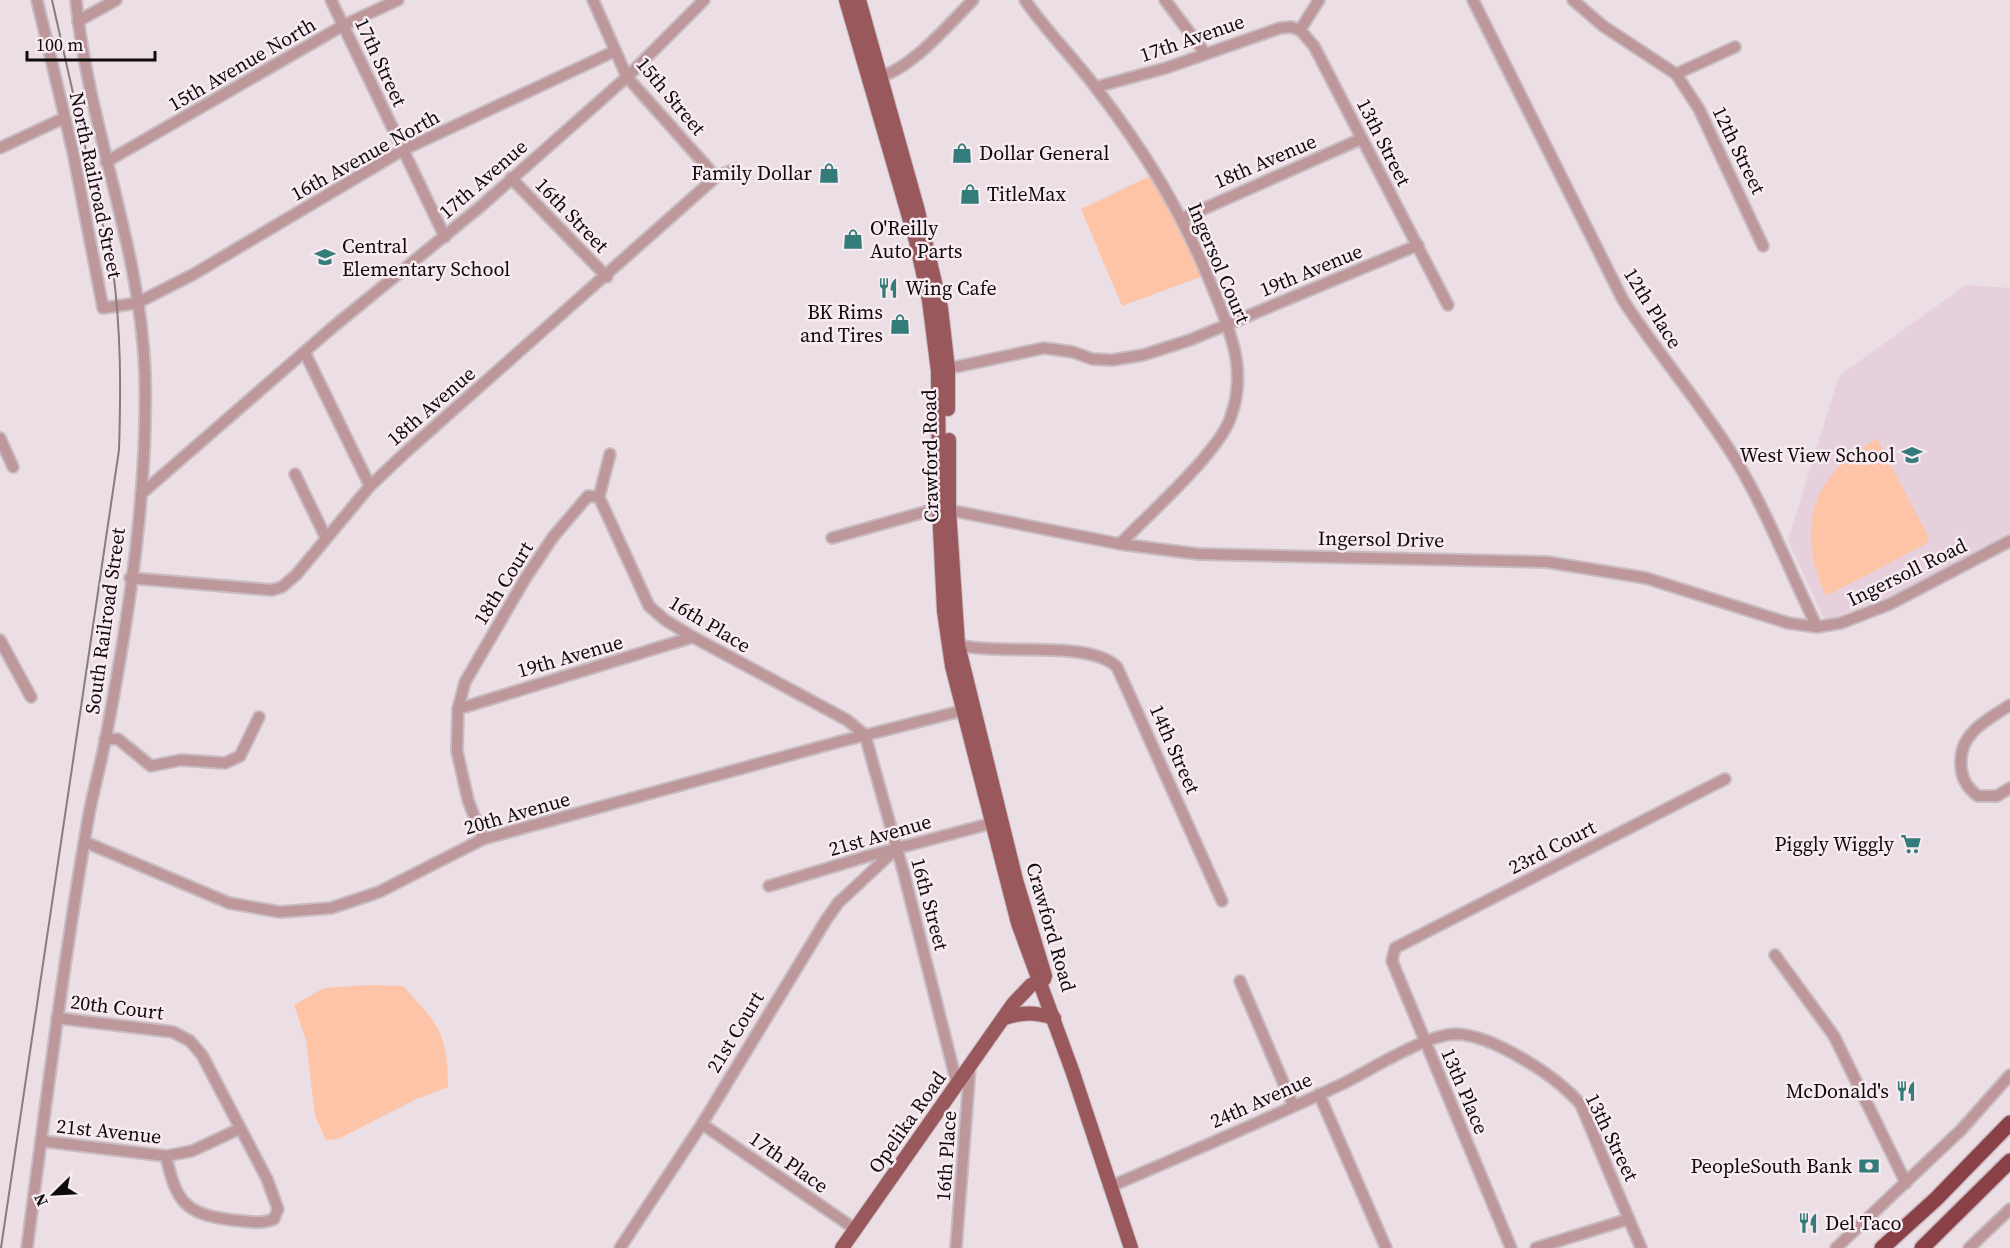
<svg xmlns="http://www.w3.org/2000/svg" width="2010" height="1248" font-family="'Source Serif 4',serif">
  <rect width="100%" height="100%" fill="#ebdee4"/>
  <!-- built -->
  <polygon fill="#e5d0db" points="1966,285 2010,288 2010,534 1890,596 1825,621 1788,540 1839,376"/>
  <!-- green -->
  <g fill="#fec4a8">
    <polygon points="1152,175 1206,275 1122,306 1081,209"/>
    <path d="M1877,439L1929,538L1926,544L1826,596C1795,530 1811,473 1877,439Z"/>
    <path d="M369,985L403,986C438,1024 448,1033 448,1087L417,1099L338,1139L326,1140L315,1116L306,1040L294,1005L324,988Z"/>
  </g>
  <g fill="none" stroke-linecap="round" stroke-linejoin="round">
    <!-- minor casing -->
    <g stroke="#c8bcc2" stroke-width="14">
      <g id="minor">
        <polyline points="37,0 73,152 103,308 137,303 194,274 403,150 615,51"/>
        <polyline points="331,0 445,237"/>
        <polyline points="593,0 627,77 716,177"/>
        <path d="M1025,0C1046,31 1074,58 1096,88C1149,157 1184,216 1216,296C1233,338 1247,374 1230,419C1217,454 1148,515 1120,544"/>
        <polyline points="1165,0 1205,53"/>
        <path d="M1473,0L1623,300C1659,356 1703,405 1737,462C1768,514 1790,572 1817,627"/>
        <polyline points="1573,0 1603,26 1676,74 1699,109 1763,246"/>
        <polyline points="78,21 116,0"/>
        <polyline points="1300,30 1319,0"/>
        <polyline points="1676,74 1735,47"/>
        <path d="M876,78C911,70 948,25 973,0"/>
        <polyline points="1096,87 1166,68 1280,28 1291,27 1300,30 1314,46 1448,305"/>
        <polyline points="0,148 64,118"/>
        <polyline points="106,162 344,25 398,0"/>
        <polyline points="511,178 607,277"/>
        <polyline points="1183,218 1361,139"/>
        <polyline points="305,353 370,486"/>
        <polyline points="941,370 1044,348 1073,352 1092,359 1112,360 1143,355 1190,340 1418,245"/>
        <polyline points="0,438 13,467"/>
        <polyline points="610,454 599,497 649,606 665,620 693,637 847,720 865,735 904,874 957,1084"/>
        <polyline points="295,474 326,538"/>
        <polyline points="141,494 333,327 480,207 627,77 704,0"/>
        <polyline points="832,538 939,508 1120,544 1198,554 1547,562 1646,578 1788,623 1817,627 1841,623 1890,604 2010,541"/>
        <polyline points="130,578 272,590 282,587 296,575 370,486 406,452 716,177 735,169"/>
        <polyline points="0,640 31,697"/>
        <path d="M953,643C995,658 1087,638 1117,667L1222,901"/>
        <path d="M2010,705C1987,720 1959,733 1961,764C1961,777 1967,788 1978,796H1997L2010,788"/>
        <polyline points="458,709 693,637"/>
        <polyline points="105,739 118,739 151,766 181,760 225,763 240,756 259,717"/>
        <polyline points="483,839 468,800 457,751 458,709 465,682 525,579 553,537 588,496 599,497"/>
        <polyline points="85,842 229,903 280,912 331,908 379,892 483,839 838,742 969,709"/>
        <polyline points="769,886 868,856 1000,821"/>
        <polyline points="1775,955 1834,1036 1906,1183"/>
        <polyline points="1240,981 1293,1105"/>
        <path d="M57,1018L173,1032L190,1041L202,1055L267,1179L278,1209L274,1219C260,1225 247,1221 232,1220C185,1214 176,1202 166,1156"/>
        <polyline points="1319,1094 1386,1248"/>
        <polyline points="702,1124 855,1229"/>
        <polyline points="41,1141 166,1156 192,1151 239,1129"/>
        <path d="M1109,1187C1186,1154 1264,1121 1340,1085C1369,1071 1426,1034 1456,1034C1493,1035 1558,1077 1581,1105L1641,1248"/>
        <path d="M27,1248C46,1103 64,958 89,814C95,783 104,752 109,721C130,608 148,489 145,374C141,247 88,126 76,0"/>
        <polyline points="620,1248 702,1124 826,920 838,903 897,848"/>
        <polyline points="956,1248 970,1067"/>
        <polyline points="1511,1248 1392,961 1395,948 1725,779"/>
        <polyline points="1536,1248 1629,1219"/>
        <polyline points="1836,1248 1961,1130 2010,1075"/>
        <polyline points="1969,1248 2010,1209"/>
      </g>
    </g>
    <!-- major casing -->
    <g stroke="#c8bcc2" stroke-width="16">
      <g id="major">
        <polyline points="846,0 916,241 929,300 938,371 939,508 944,611 952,666 1018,923 1073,1073 1131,1248"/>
        <polyline points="859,0 918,211 941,308 948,369 948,409"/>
        <polyline points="949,440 949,510 958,645 1016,880 1045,976"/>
        <path d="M1004,1018C1024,1012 1034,1012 1054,1018"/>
        <polyline points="842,1248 1013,1004 1031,985 1044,979"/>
      </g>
    </g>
    <!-- highway casing -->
    <g stroke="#c8bcc2" stroke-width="18">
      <g id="highway">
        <polyline points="1882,1248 1936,1199 2010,1123"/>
        <polyline points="1922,1248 2010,1161"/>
      </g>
    </g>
    <!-- minor -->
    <use href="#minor" stroke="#bd9799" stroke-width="10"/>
    <!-- major -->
    <use href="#major" stroke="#99585c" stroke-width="14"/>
    <!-- highway -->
    <use href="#highway" stroke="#8a4047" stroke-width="15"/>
    <!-- rail -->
    <path stroke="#867d81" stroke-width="2" d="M1,1248L119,450C121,389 121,331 113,270L52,0"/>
  </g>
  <!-- icons -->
  <defs>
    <g id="shop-bare" transform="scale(1.62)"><path d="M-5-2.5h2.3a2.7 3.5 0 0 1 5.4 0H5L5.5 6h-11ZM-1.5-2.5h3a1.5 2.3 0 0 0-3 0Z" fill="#337c79" stroke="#f8ebf2" stroke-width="2.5" paint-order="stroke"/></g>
    <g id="school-bare" transform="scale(1.62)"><path d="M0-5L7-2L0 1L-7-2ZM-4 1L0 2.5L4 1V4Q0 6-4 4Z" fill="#337c79" stroke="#f8ebf2" stroke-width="2.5" paint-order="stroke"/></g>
    <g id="restaurant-bare" transform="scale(1.62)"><path d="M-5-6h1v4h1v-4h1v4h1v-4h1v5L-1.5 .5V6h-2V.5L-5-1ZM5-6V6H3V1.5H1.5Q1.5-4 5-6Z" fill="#337c79" stroke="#f8ebf2" stroke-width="2.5" paint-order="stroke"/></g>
    <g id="supermarket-bare" transform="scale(1.62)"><path d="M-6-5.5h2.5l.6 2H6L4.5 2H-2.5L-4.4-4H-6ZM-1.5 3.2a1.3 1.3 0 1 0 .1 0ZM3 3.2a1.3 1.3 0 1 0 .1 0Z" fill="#337c79" stroke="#f8ebf2" stroke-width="2.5" paint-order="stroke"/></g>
    <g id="bank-bare" transform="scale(1.62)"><path d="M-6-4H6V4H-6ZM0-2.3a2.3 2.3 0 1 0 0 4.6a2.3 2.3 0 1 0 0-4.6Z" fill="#337c79" stroke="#f8ebf2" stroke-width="2.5" paint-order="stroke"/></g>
  </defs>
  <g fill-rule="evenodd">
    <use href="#shop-bare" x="962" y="153"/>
    <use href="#shop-bare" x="829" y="173"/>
    <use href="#shop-bare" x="970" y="194"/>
    <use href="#shop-bare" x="853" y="239"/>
    <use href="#school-bare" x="325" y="257"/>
    <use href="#restaurant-bare" x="888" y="288"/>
    <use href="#shop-bare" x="900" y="324"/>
    <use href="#school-bare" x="1912" y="455"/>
    <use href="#supermarket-bare" x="1911" y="844"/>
    <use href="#restaurant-bare" x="1906" y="1091"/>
    <use href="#bank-bare" x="1869" y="1166"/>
    <use href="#restaurant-bare" x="1808" y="1223"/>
  </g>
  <g text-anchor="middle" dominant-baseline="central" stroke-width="5" stroke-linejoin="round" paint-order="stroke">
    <!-- street labels -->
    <g font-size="20" fill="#0f0b0d" stroke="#f8ebf2">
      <text transform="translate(1192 38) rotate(-19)">17th Avenue</text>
      <text transform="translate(381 62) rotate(65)">17th Street</text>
      <text transform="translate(242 64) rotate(-30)">15th Avenue North</text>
      <text transform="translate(671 96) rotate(50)">15th Street</text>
      <text transform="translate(1384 142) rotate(63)">13th Street</text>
      <text transform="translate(1739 150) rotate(64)">12th Street</text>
      <text transform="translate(365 155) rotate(-29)">16th Avenue North</text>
      <text transform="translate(1265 161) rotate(-23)">18th Avenue</text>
      <text transform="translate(483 179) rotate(-41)">17th Avenue</text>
      <text transform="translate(96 185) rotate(78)">North Railroad Street</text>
      <text transform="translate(572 215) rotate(46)">16th Street</text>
      <text transform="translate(1219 263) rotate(67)">Ingersol Court</text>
      <text transform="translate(1311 270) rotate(-22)">19th Avenue</text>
      <text transform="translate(1653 308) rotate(58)">12th Place</text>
      <text transform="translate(431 406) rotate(-41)">18th Avenue</text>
      <text transform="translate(930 456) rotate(-91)">Crawford Road</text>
      <text transform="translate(1381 539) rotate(1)">Ingersol Drive</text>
      <text transform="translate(1907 572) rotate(-26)">Ingersoll Road</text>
      <text transform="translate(503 583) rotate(-58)">18th Court</text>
      <text transform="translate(105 621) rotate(-82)">South Railroad Street</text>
      <text transform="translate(710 624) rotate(31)">16th Place</text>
      <text transform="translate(570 656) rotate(-16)">19th Avenue</text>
      <text transform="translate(1175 749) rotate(66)">14th Street</text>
      <text transform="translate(517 813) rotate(-16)">20th Avenue</text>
      <text transform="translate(880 835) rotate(-16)">21st Avenue</text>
      <text transform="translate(1552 847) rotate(-27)">23rd Court</text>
      <text transform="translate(930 904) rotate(75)">16th Street</text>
      <text transform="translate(1051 927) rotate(74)">Crawford Road</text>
      <text transform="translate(117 1007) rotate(7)">20th Court</text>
      <text transform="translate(735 1032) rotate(-59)">21st Court</text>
      <text transform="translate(1465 1091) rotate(67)">13th Place</text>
      <text transform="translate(1261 1100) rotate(-24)">24th Avenue</text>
      <text transform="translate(907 1122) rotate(-55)">Opelika Road</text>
      <text transform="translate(109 1131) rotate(6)">21st Avenue</text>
      <text transform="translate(1612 1137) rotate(64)">13th Street</text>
      <text transform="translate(946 1156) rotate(-86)">16th Place</text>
      <text transform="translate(789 1162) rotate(35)">17th Place</text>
    </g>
    <!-- poi labels -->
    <g font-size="20" fill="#0f0b0d" stroke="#f8ebf2" text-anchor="start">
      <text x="979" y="153">Dollar General</text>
      <text x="812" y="173" text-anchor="end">Family Dollar</text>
      <text x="987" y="194">TitleMax</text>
      <text x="870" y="228">O'Reilly<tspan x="870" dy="23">Auto Parts</tspan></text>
      <text x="342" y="246">Central<tspan x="342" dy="23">Elementary School</tspan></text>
      <text x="905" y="288">Wing Cafe</text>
      <text x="883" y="312" text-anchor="end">BK Rims<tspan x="883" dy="23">and Tires</tspan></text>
      <text x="1895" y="455" text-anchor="end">West View School</text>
      <text x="1894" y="844" text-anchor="end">Piggly Wiggly</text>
      <text x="1889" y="1091" text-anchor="end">McDonald's</text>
      <text x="1852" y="1166" text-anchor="end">PeopleSouth Bank</text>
      <text x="1825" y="1223">Del Taco</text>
    </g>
  </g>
  <!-- north arrow -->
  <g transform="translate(54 1194) rotate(246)" stroke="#f8ebf2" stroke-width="4.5" paint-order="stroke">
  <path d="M0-4.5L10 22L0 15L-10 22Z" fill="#0f0b0d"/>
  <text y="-9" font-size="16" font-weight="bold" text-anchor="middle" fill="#0f0b0d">N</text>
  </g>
  <!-- scale -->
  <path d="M27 51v9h128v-9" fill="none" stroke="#0f0b0d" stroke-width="3"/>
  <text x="36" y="51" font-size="18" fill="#0f0b0d" stroke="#f8ebf2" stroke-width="4.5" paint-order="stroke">100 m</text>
</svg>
